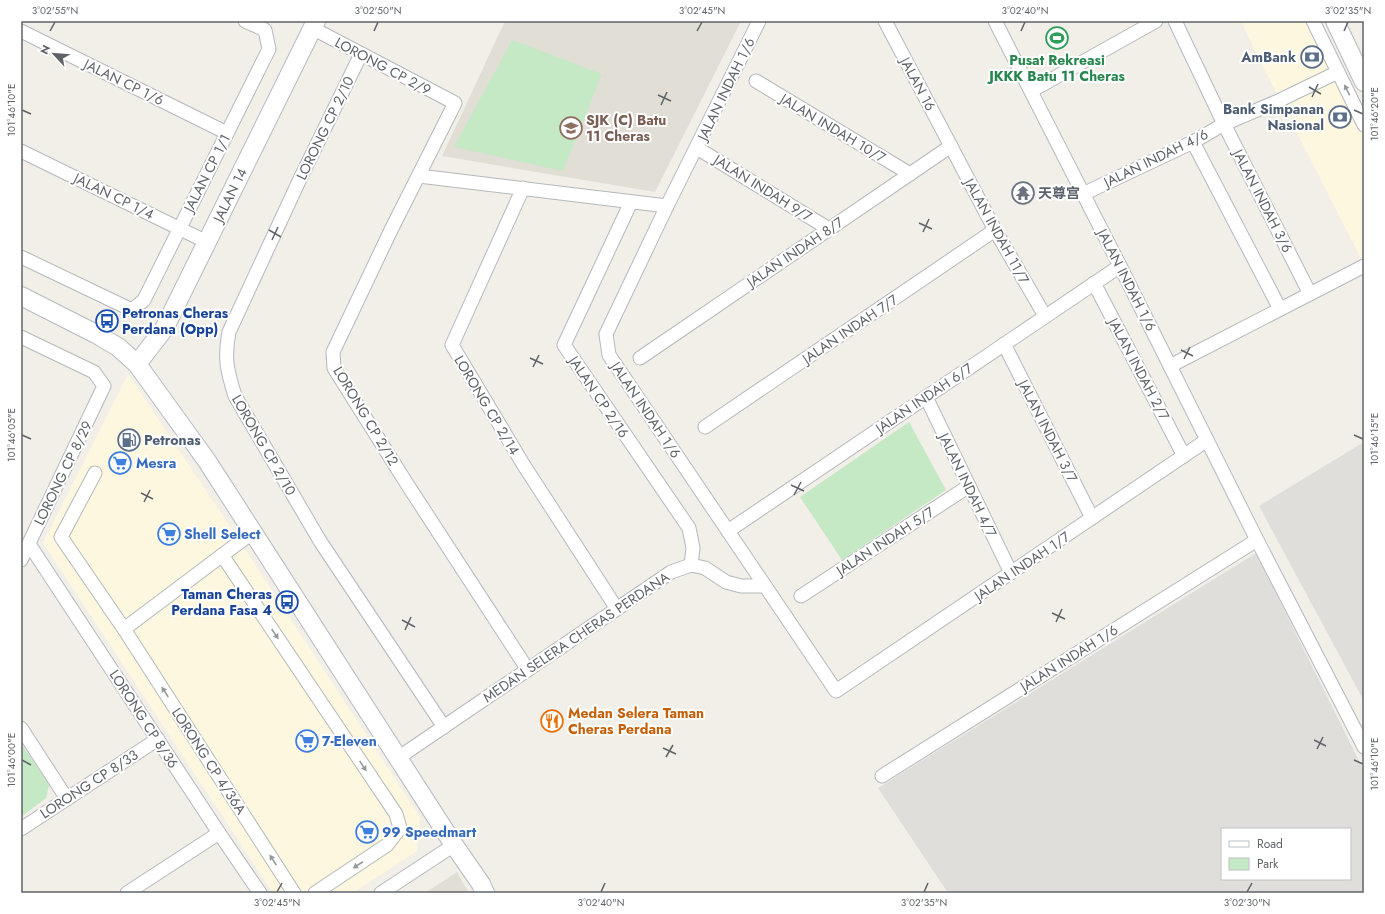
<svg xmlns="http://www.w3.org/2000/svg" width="1385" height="914" font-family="Jost,'Noto Sans SC',sans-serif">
  <rect width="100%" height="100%" fill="#f1efe8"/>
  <!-- commercial -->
  <g fill="#fef7e0">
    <polygon points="1241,21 1308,21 1364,136 1364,264 1257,55"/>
    <polygon points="128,374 237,537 420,817 417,851 353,893 273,893 43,543"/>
  </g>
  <!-- industrial -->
  <g fill="#e0deda" fill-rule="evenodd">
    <polygon points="1364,442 1364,701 1259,506"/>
    <path d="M1256,553L1364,771V893H948L878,788ZM1222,829H1350V879H1222Z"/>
  </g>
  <!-- education -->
  <g fill="#e1ded6">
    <polygon points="505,21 741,21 655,192 442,156"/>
    <polygon points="457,872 469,893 425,893"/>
  </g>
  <!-- green -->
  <g fill="#c5e8c5">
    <polygon points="512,40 602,74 563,171 454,147"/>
    <polygon points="909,422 946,490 842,560 800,497"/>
    <polygon points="21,743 49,785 46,798 21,817"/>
  </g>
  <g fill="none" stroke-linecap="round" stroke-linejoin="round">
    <!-- street casing -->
    <g stroke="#b5b8bc" stroke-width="15">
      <g id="street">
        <polyline points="759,21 667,206 606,334 609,355 836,691 1207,440"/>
        <polyline points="885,21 995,230 1045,316"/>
        <polyline points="995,21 1120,266 1257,540 1364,747"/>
        <polyline points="1175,21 1224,124 1310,294"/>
        <polyline points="1313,21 1364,125"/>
        <polyline points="312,28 455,103 391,230 333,352 334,368 407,484 528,670"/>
        <polyline points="21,31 227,133"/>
        <path d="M361,54L299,181L229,332C224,359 227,370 235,396L320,541L444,727"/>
        <polyline points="756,81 910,174"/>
        <polyline points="1031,91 1156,21"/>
        <polyline points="1193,142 1280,309"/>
        <polyline points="697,148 829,229"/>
        <polyline points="21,151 207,242"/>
        <polyline points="419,176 667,206"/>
        <polyline points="523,188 452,345 523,464 617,609"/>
        <polyline points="1083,194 1193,142 1224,124 1276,102 1338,72"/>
        <polyline points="631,202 564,345 689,528 693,548 691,565"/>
        <polyline points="21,257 132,310 144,300 269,49 265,30 245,21"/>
        <polyline points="1094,283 1184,456"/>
        <polyline points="21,337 94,372 104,386 21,560"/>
        <polyline points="1004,344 1092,518"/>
        <polyline points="640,358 951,146"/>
        <polyline points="1170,366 1364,266"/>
        <polyline points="926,397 1011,573"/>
        <polyline points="705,427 995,230"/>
        <polyline points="95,473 61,537 124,629 294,893"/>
        <polyline points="728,531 1120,266"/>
        <polyline points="29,544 219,833 260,893"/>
        <polyline points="222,555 396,814 400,828 387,845 315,893"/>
        <polyline points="801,596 969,486"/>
        <polyline points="124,629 253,532"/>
        <polyline points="21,728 67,799"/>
        <polyline points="398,758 671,572 691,565 705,568 726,582 741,586 765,586"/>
        <polyline points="882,776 1257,540"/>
        <polyline points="21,829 158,739"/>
        <polyline points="127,893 219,833"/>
        <polyline points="381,893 454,845"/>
      </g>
    </g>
    <!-- secondary casing -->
    <g stroke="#b6babf" stroke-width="20">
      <g id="secondary">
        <polyline points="1335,21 1364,82"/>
        <polyline points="21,296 96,334 118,347 137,364 207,461 454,845 481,884 485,893"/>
        <polyline points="137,364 164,329 316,21"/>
      </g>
    </g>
    <!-- street -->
    <use href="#street" stroke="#fff" stroke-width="13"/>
    <!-- secondary -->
    <use href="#secondary" stroke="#fff" stroke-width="18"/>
  </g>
  <!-- one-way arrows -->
  <defs><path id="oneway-solid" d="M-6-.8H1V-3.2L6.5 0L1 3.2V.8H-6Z"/></defs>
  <g fill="#979a9d">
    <use href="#oneway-solid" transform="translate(1347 90) rotate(-116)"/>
    <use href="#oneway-solid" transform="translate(275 634) rotate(56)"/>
    <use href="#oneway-solid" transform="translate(165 692) rotate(-123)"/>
    <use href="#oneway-solid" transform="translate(363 766) rotate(56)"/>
    <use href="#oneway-solid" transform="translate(273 860) rotate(-123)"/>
    <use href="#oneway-solid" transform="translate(358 865) rotate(147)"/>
  </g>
  <!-- ticks -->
  <path fill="none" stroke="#5f6368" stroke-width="1.5" d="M50,31L55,22M374,31L378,22M697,31L702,22M1021,31L1025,22M1344,31L1348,22M1309,87L1321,94M658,95L671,101M1312,97L1318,84M661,105L667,92M22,110L31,114M1354,110L1363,114M919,223L932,229M269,230L281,237M923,232L929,219M272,240L278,227M1181,350L1193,356M530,358L543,364M1184,359L1190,347M533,367L539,355M22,435L31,439M1354,435L1363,439M791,485L804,491M141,493L153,499M794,495L801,482M144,502L150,490M1052,613L1065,619M402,620L415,627M1056,622L1062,609M405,630L411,617M1314,740L1326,746M663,748L676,754M1317,749L1323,737M666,757L673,745M22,760L31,765M1354,760L1363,764M277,892L282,883M601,892L605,883M924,892L928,883M1247,892L1252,883"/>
  <!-- icons -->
  <defs>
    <g id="stadium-ring" transform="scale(1.15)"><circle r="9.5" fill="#fff" stroke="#2e9e5b" stroke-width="1.5"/><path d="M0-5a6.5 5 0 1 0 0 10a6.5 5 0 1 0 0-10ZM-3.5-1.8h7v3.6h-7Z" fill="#2e9e5b"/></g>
    <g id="bank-ring" transform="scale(1.15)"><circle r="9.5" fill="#fff" stroke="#5c6f8a" stroke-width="1.5"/><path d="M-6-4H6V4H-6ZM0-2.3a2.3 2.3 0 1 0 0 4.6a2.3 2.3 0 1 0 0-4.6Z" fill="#5c6f8a"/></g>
    <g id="school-ring" transform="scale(1.15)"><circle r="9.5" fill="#fff" stroke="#8d6e63" stroke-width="1.5"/><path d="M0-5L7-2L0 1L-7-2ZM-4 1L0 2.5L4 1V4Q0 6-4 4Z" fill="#8d6e63"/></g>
    <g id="temple-ring" transform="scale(1.15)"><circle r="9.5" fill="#fff" stroke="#6b7280" stroke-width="1.5"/><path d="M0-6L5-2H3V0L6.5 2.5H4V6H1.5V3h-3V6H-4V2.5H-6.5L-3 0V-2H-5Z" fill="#6b7280"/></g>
    <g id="bus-ring" transform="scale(1.15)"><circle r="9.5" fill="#fff" stroke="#1a4fb4" stroke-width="1.5"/><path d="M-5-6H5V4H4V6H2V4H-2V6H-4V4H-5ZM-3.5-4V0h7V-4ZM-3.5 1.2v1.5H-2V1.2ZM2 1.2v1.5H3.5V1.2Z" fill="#1a4fb4"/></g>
    <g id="fuel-ring" transform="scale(1.15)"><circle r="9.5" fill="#fff" stroke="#5c6f8a" stroke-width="1.5"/><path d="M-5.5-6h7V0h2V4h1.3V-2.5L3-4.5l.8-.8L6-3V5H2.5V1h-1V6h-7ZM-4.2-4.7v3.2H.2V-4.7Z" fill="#5c6f8a"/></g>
    <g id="supermarket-ring" transform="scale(1.15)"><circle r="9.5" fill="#fff" stroke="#3f7fe0" stroke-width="1.5"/><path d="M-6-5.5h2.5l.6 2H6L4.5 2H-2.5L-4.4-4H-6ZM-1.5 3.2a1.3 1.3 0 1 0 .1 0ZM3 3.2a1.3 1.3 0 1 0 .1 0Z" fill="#3f7fe0"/></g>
    <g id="restaurant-ring" transform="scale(1.15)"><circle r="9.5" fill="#fff" stroke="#e8710a" stroke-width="1.5"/><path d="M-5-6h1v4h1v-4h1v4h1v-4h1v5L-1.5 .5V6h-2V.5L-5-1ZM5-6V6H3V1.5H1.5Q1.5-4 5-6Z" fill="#e8710a"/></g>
  </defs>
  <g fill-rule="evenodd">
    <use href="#stadium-ring" x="1057" y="38"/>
    <use href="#bank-ring" x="1312" y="57"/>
    <use href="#bank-ring" x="1340" y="117"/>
    <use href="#school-ring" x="571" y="128"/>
    <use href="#temple-ring" x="1023" y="193"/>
    <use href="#bus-ring" x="107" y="321"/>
    <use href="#fuel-ring" x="129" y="440"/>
    <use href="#supermarket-ring" x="120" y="463"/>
    <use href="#supermarket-ring" x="169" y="534"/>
    <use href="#bus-ring" x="287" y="602"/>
    <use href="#restaurant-ring" x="552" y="721"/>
    <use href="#supermarket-ring" x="307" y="741"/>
    <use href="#supermarket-ring" x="367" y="832"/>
  </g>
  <g text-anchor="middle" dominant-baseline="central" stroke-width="4" stroke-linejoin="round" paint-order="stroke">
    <!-- service labels -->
    <g font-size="14" font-weight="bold" fill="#4e5e75" stroke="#fff" text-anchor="end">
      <text x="1296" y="57">AmBank</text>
      <text x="1324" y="109">Bank Simpanan<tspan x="1324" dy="16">Nasional</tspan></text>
      <text x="144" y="440" text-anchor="start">Petronas</text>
    </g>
    <!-- leisure labels -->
    <g font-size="14" font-weight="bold" fill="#27864d" stroke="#fff">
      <text x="1057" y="60">Pusat Rekreasi<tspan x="1057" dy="16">JKKK Batu 11 Cheras</tspan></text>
    </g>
    <!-- street labels -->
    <g font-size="14" fill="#5f6368" stroke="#fff">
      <text transform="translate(383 66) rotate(28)">LORONG CP 2/9</text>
      <text transform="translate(124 82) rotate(26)">JALAN CP 1/6</text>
      <text transform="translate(918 84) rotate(62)">JALAN 16</text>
      <text transform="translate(726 89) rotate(-64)">JALAN INDAH 1/6</text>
      <text transform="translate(325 128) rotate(-64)">LORONG CP 2/10</text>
      <text transform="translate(833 128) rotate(31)">JALAN INDAH 10/7</text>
      <text transform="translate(1156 158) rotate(-26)">JALAN INDAH 4/6</text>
      <text transform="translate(207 173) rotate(-63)">JALAN CP 1/1</text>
      <text transform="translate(763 188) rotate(32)">JALAN INDAH 9/7</text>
      <text transform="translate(230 195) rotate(-64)">JALAN 14</text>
      <text transform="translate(114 196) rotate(26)">JALAN CP 1/4</text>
      <text transform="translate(1263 201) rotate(63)">JALAN INDAH 3/6</text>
      <text transform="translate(997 231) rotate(61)">JALAN INDAH 11/7</text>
      <text transform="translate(795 252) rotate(-34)">JALAN INDAH 8/7</text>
      <text transform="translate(1127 280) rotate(63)">JALAN INDAH 1/6</text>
      <text transform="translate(850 329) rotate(-34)">JALAN INDAH 7/7</text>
      <text transform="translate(1139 369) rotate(62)">JALAN INDAH 2/7</text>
      <text transform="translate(599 397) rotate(56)">JALAN CP 2/16</text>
      <text transform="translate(924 398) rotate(-34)">JALAN INDAH 6/7</text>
      <text transform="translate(487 405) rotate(59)">LORONG CP 2/14</text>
      <text transform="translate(646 410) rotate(56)">JALAN INDAH 1/6</text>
      <text transform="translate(366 416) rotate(59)">LORONG CP 2/12</text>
      <text transform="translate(1048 431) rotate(63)">JALAN INDAH 3/7</text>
      <text transform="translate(264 445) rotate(60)">LORONG CP 2/10</text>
      <text transform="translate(63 473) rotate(-64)">LORONG CP 8/29</text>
      <text transform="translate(968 485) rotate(64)">JALAN INDAH 4/7</text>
      <text transform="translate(885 541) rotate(-33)">JALAN INDAH 5/7</text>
      <text transform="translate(1022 566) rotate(-34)">JALAN INDAH 1/7</text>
      <text transform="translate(576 637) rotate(-34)">MEDAN SELERA CHERAS PERDANA</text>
      <text transform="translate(1069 658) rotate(-32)">JALAN INDAH 1/6</text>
      <text transform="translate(144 719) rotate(57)">LORONG CP 8/36</text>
      <text transform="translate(209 761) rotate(57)">LORONG CP 4/36A</text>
      <text transform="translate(89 784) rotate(-33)">LORONG CP 8/33</text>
    </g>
    <!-- education labels -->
    <g font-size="14" font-weight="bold" fill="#785e54" stroke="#fff" text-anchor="start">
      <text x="586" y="120">SJK (C) Batu<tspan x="586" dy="16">11 Cheras</tspan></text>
    </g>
    <!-- worship labels -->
    <g font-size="14" font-weight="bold" fill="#5b616d" stroke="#fff" text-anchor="start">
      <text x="1038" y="193">天尊宫</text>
    </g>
    <!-- transit labels -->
    <g font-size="14" font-weight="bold" fill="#164399" stroke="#fff" text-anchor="start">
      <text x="122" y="313">Petronas Cheras<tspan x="122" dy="16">Perdana (Opp)</tspan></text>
      <text x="272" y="594" text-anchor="end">Taman Cheras<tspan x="272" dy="16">Perdana Fasa 4</tspan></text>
    </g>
    <!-- shop labels -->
    <g font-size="14" font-weight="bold" fill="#366cbe" stroke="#fff" text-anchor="start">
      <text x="136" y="463">Mesra</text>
      <text x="184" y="534">Shell Select</text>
      <text x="322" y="741">7-Eleven</text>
      <text x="382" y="832">99 Speedmart</text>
    </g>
    <!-- food labels -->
    <g font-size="14" font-weight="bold" fill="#c56008" stroke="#fff" text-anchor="start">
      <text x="568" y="713">Medan Selera Taman<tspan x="568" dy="16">Cheras Perdana</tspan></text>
    </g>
  </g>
  <!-- border -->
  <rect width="1385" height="914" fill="none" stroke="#ffffff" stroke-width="44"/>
  <!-- legend -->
  <rect x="1221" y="828" width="130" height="52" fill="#ffffff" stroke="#bfc1c3"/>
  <rect x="1229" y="841" width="20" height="6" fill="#ffffff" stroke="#bfc1c3"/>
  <text x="1257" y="848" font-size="12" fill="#5f6368">Road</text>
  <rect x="1229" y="858" width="20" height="12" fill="#c5e8c5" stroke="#bfc1c3"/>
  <text x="1257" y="868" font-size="12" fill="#5f6368">Park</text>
  <!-- north arrow -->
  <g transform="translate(54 54) rotate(296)" stroke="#ffffff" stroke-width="3" paint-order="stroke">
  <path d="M0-3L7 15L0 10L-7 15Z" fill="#5f6368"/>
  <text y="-6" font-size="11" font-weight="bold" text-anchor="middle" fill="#5f6368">N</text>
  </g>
  <rect x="22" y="22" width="1341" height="870" fill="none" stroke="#5f6368" stroke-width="1.5"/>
  <g font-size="10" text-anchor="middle" fill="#5f6368">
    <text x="55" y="14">3°02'55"N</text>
    <text x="378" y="14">3°02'50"N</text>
    <text x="702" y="14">3°02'45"N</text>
    <text x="1025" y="14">3°02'40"N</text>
    <text x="1348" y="14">3°02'35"N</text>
    <text transform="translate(11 110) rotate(-90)" y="4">101°46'10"E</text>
    <text transform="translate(1374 114) rotate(-90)" y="4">101°46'20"E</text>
    <text transform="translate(11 435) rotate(-90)" y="4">101°46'05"E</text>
    <text transform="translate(1374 439) rotate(-90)" y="4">101°46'15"E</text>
    <text transform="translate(11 760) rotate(-90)" y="4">101°46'00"E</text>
    <text transform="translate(1374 764) rotate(-90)" y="4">101°46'10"E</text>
    <text x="277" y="906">3°02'45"N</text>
    <text x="601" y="906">3°02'40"N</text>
    <text x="924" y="906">3°02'35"N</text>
    <text x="1247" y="906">3°02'30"N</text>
  </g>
</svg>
